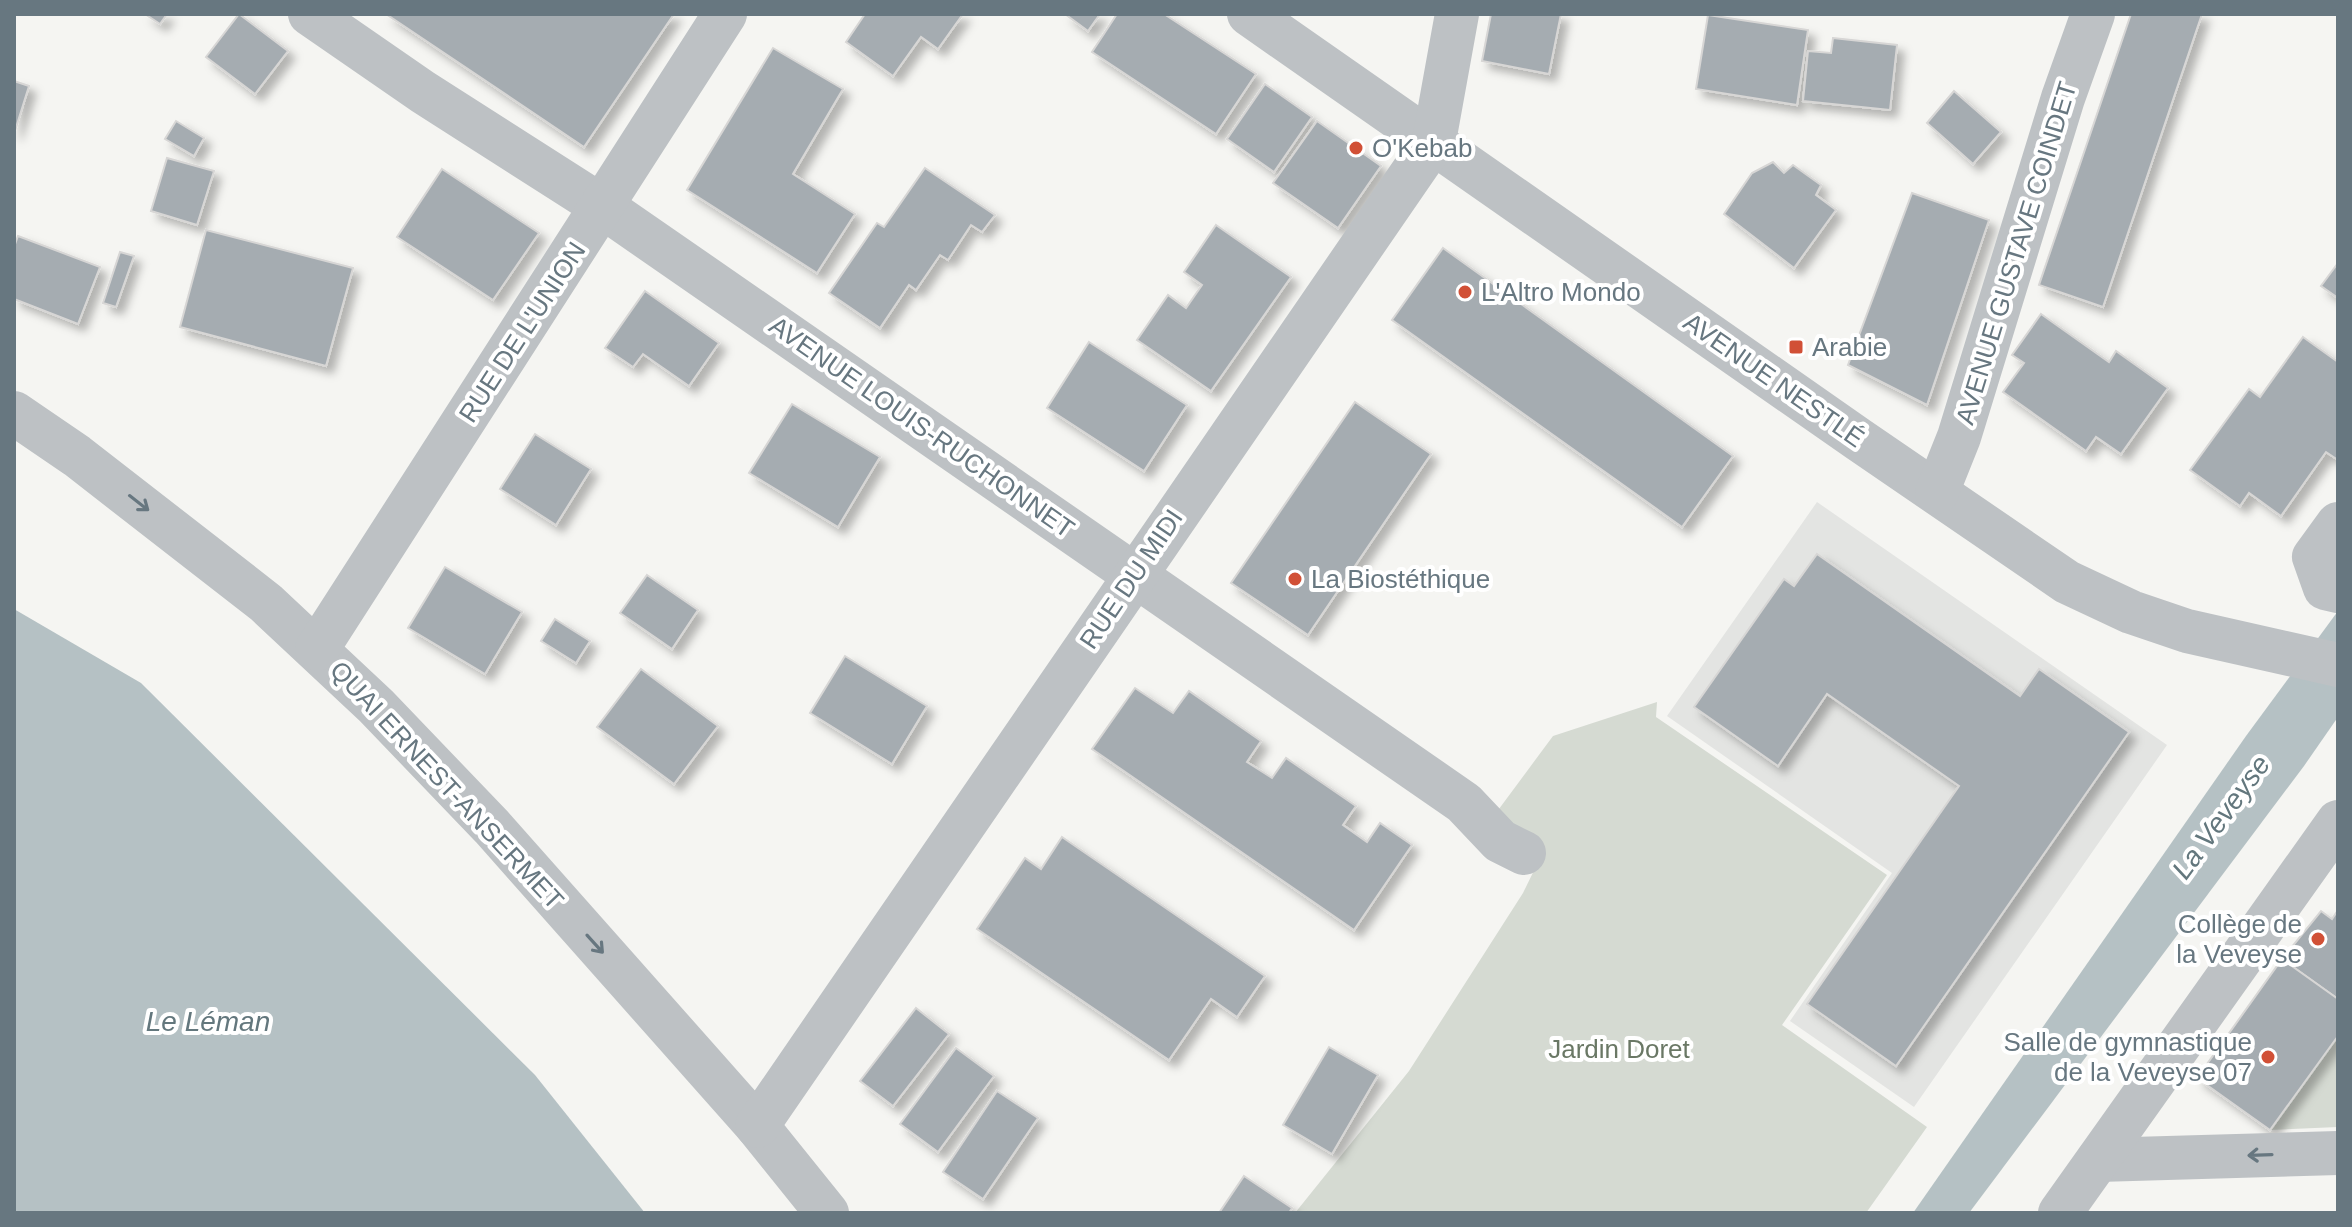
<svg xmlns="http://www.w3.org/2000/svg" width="2352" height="1227" font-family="Arial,sans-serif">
  <defs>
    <filter id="shadow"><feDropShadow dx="7" dy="7" stdDeviation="4" flood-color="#0004"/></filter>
  </defs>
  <rect width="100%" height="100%" fill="#f5f5f2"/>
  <!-- built -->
  <polygon fill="#e3e4e2" points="1817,502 2167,745 1914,1107 1790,1021 1892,873 1667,716"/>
  <!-- green -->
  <g fill="#d5dad2">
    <polygon points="1657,702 1656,717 1887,875 1782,1025 1927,1127 1866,1213 1295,1213 1409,1071 1523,893 1542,854 1493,817 1553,736"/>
    <polygon points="2338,1036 2338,1127 2270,1130"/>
  </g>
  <!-- water -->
  <g fill="#b5c1c4">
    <polygon points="14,609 141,683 535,1075 645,1213 14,1213"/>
    <polygon points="2338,611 2338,717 2304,766 1969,1213 1913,1213 2246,736"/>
  </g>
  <!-- building -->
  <g fill="#a5acb1" stroke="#d7d6d5" stroke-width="2" filter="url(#shadow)">
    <polygon points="145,14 167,14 160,24"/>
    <polygon points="239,14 288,51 255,94 206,57"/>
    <polygon points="386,14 674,14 584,147"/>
    <polygon points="865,14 963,14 938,49 921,37 893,76 846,42"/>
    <polygon points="1065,14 1100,14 1088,31"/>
    <polygon points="1117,14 1164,14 1256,74 1216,134 1092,52"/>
    <polygon points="1491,14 1561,14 1549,74 1482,61"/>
    <polygon points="2131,14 2202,14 2103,307 2039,285"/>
    <polygon points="1708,15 1808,30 1797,105 1696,89"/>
    <polygon points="1833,38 1897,45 1890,110 1803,101 1808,51 1831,53"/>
    <polygon points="773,48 843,89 793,174 855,214 817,273 687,190"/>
    <polygon points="14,81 29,86 14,134"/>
    <polygon points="1265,84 1312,117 1274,172 1227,139"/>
    <polygon points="1954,91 2001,132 1973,164 1927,123"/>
    <polygon points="176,121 204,138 194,156 165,139"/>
    <polygon points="1317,121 1381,166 1338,228 1273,183"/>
    <polygon points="167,158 214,171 197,225 151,211"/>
    <polygon points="1773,162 1784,173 1793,165 1821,185 1816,195 1836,210 1794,268 1724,214 1752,173"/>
    <polygon points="925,168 995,215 982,232 971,225 948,260 940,255 916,290 909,285 880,328 829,293 877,223 884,227"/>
    <polygon points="442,169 539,233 493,300 397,237"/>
    <polygon points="1912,193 1989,220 1927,405 1848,365"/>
    <polygon points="1216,225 1291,277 1211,391 1137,340 1168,295 1186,308 1202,285 1184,272"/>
    <polygon points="206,230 353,268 326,366 180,327"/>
    <polygon points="18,236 100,267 78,324 14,299 14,247"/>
    <polygon points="1443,248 1733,456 1682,527 1392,320"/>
    <polygon points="120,252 134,256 116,307 103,303"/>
    <polygon points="2338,263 2338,298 2321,286"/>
    <polygon points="645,291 719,343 689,386 643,354 633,367 605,348"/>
    <polygon points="2041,314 2109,362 2116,351 2168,388 2121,454 2096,437 2086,451 2003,392 2024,363 2012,355"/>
    <polygon points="2303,337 2338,362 2338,460 2326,452 2281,516 2249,493 2240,506 2190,470 2249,389 2260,397"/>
    <polygon points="1089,342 1187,405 1144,471 1047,408"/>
    <polygon points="1355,402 1431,454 1308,635 1231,583"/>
    <polygon points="792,404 880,457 838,527 749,473"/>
    <polygon points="535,434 591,469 556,525 500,489"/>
    <polygon points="1817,554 2020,696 2039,669 2129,732 1896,1066 1807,1004 1959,786 1827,694 1778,766 1694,707 1784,579 1794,586"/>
    <polygon points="445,567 522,612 485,674 408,628"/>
    <polygon points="647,575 698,610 672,649 620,613"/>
    <polygon points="555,619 590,641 576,663 541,641"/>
    <polygon points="845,656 927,706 892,764 810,713"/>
    <polygon points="641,669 718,726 674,784 597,727"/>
    <polygon points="1135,688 1173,713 1189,691 1261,741 1247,762 1272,778 1286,758 1356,806 1343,825 1367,842 1380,823 1412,845 1354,930 1092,749"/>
    <polygon points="1062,837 1265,976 1237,1017 1211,999 1169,1060 977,929 1025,858 1041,869"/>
    <polygon points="2338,910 2338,999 2282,959 2321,911 2332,919"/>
    <polygon points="2282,959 2338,999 2338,1036 2270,1130 2197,1078"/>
    <polygon points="916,1008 949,1034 893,1106 860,1081"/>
    <polygon points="1329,1047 1378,1075 1332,1154 1283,1125"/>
    <polygon points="956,1048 994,1076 938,1152 900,1124"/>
    <polygon points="997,1091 1038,1118 983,1199 943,1172"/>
    <polygon points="1244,1176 1292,1208 1289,1213 1219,1213"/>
  </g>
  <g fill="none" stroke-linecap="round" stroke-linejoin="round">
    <!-- minor -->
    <g stroke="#bdc1c4" stroke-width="44">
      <polyline points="310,14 423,92 603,207 1464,803 1500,841 1524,853"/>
      <polyline points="1249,14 1858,439 2067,582 2131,612 2187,631 2338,665"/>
      <polyline points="14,413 77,456 266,603 376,706 492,827 757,1126 827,1213"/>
      <polyline points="1937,492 1959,437 2063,98 2093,14"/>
      <polyline points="2338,524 2314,557 2325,588 2338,591"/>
      <polyline points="317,649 725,14"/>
      <polyline points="757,1126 1434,141 1457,14"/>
      <polyline points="2098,1160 2338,1153"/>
      <polyline points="2060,1213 2338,822"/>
    </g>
  </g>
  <!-- one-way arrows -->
  <defs><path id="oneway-shaft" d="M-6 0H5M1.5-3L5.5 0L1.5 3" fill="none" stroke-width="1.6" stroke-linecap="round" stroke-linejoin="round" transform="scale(2)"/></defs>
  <g stroke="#677780">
    <use href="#oneway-shaft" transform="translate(139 503) rotate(38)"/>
    <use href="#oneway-shaft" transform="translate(595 944) rotate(48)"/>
    <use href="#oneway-shaft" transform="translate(2260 1155) rotate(178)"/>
  </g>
  <!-- markers -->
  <g fill="#d15036" stroke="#fff" stroke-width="3">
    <circle cx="1356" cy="148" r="8"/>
    <circle cx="1465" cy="292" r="8"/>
    <rect x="1788" y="339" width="16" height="16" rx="4"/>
    <circle cx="1295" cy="579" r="8"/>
    <circle cx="2318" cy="939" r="8"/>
    <circle cx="2268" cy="1057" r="8"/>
  </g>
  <g text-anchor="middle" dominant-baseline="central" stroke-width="8" stroke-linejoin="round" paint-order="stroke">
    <!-- poi labels -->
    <g font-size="26" fill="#677780" stroke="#fff" text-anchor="start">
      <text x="1372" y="148">O'Kebab</text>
      <text x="1481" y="292">L'Altro Mondo</text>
      <text x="1812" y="347">Arabie</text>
      <text x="1311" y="579">La Biostéthique</text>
      <text x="2302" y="924" text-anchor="end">Collège de<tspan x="2302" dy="30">la Veveyse</tspan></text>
      <text x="2252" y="1042" text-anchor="end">Salle de gymnastique<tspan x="2252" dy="30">de la Veveyse 07</tspan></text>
    </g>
    <!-- street labels -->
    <g font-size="26" fill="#677780" stroke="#fff">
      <text transform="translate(2016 253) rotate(-73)">AVENUE GUSTAVE COINDET</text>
      <text transform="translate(522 332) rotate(-57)">RUE DE L'UNION</text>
      <text transform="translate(1774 380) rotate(35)">AVENUE NESTLÉ</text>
      <text transform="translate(922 427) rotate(35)">AVENUE LOUIS-RUCHONNET</text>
      <text transform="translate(1131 579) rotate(-56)">RUE DU MIDI</text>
      <text transform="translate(447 785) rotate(47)">QUAI ERNEST-ANSERMET</text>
    </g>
    <!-- park labels -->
    <g font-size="26" fill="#6a7865" stroke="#fff">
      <text x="1619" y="1049">Jardin Doret</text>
    </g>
    <!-- water labels -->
    <g font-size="28" font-style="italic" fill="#63777d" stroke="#fff">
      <text transform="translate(2221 817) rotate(-54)">La Veveyse</text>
      <text x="208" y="1021">Le Léman</text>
    </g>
  </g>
  <!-- border -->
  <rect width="2352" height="1227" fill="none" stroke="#677780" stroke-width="32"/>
</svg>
